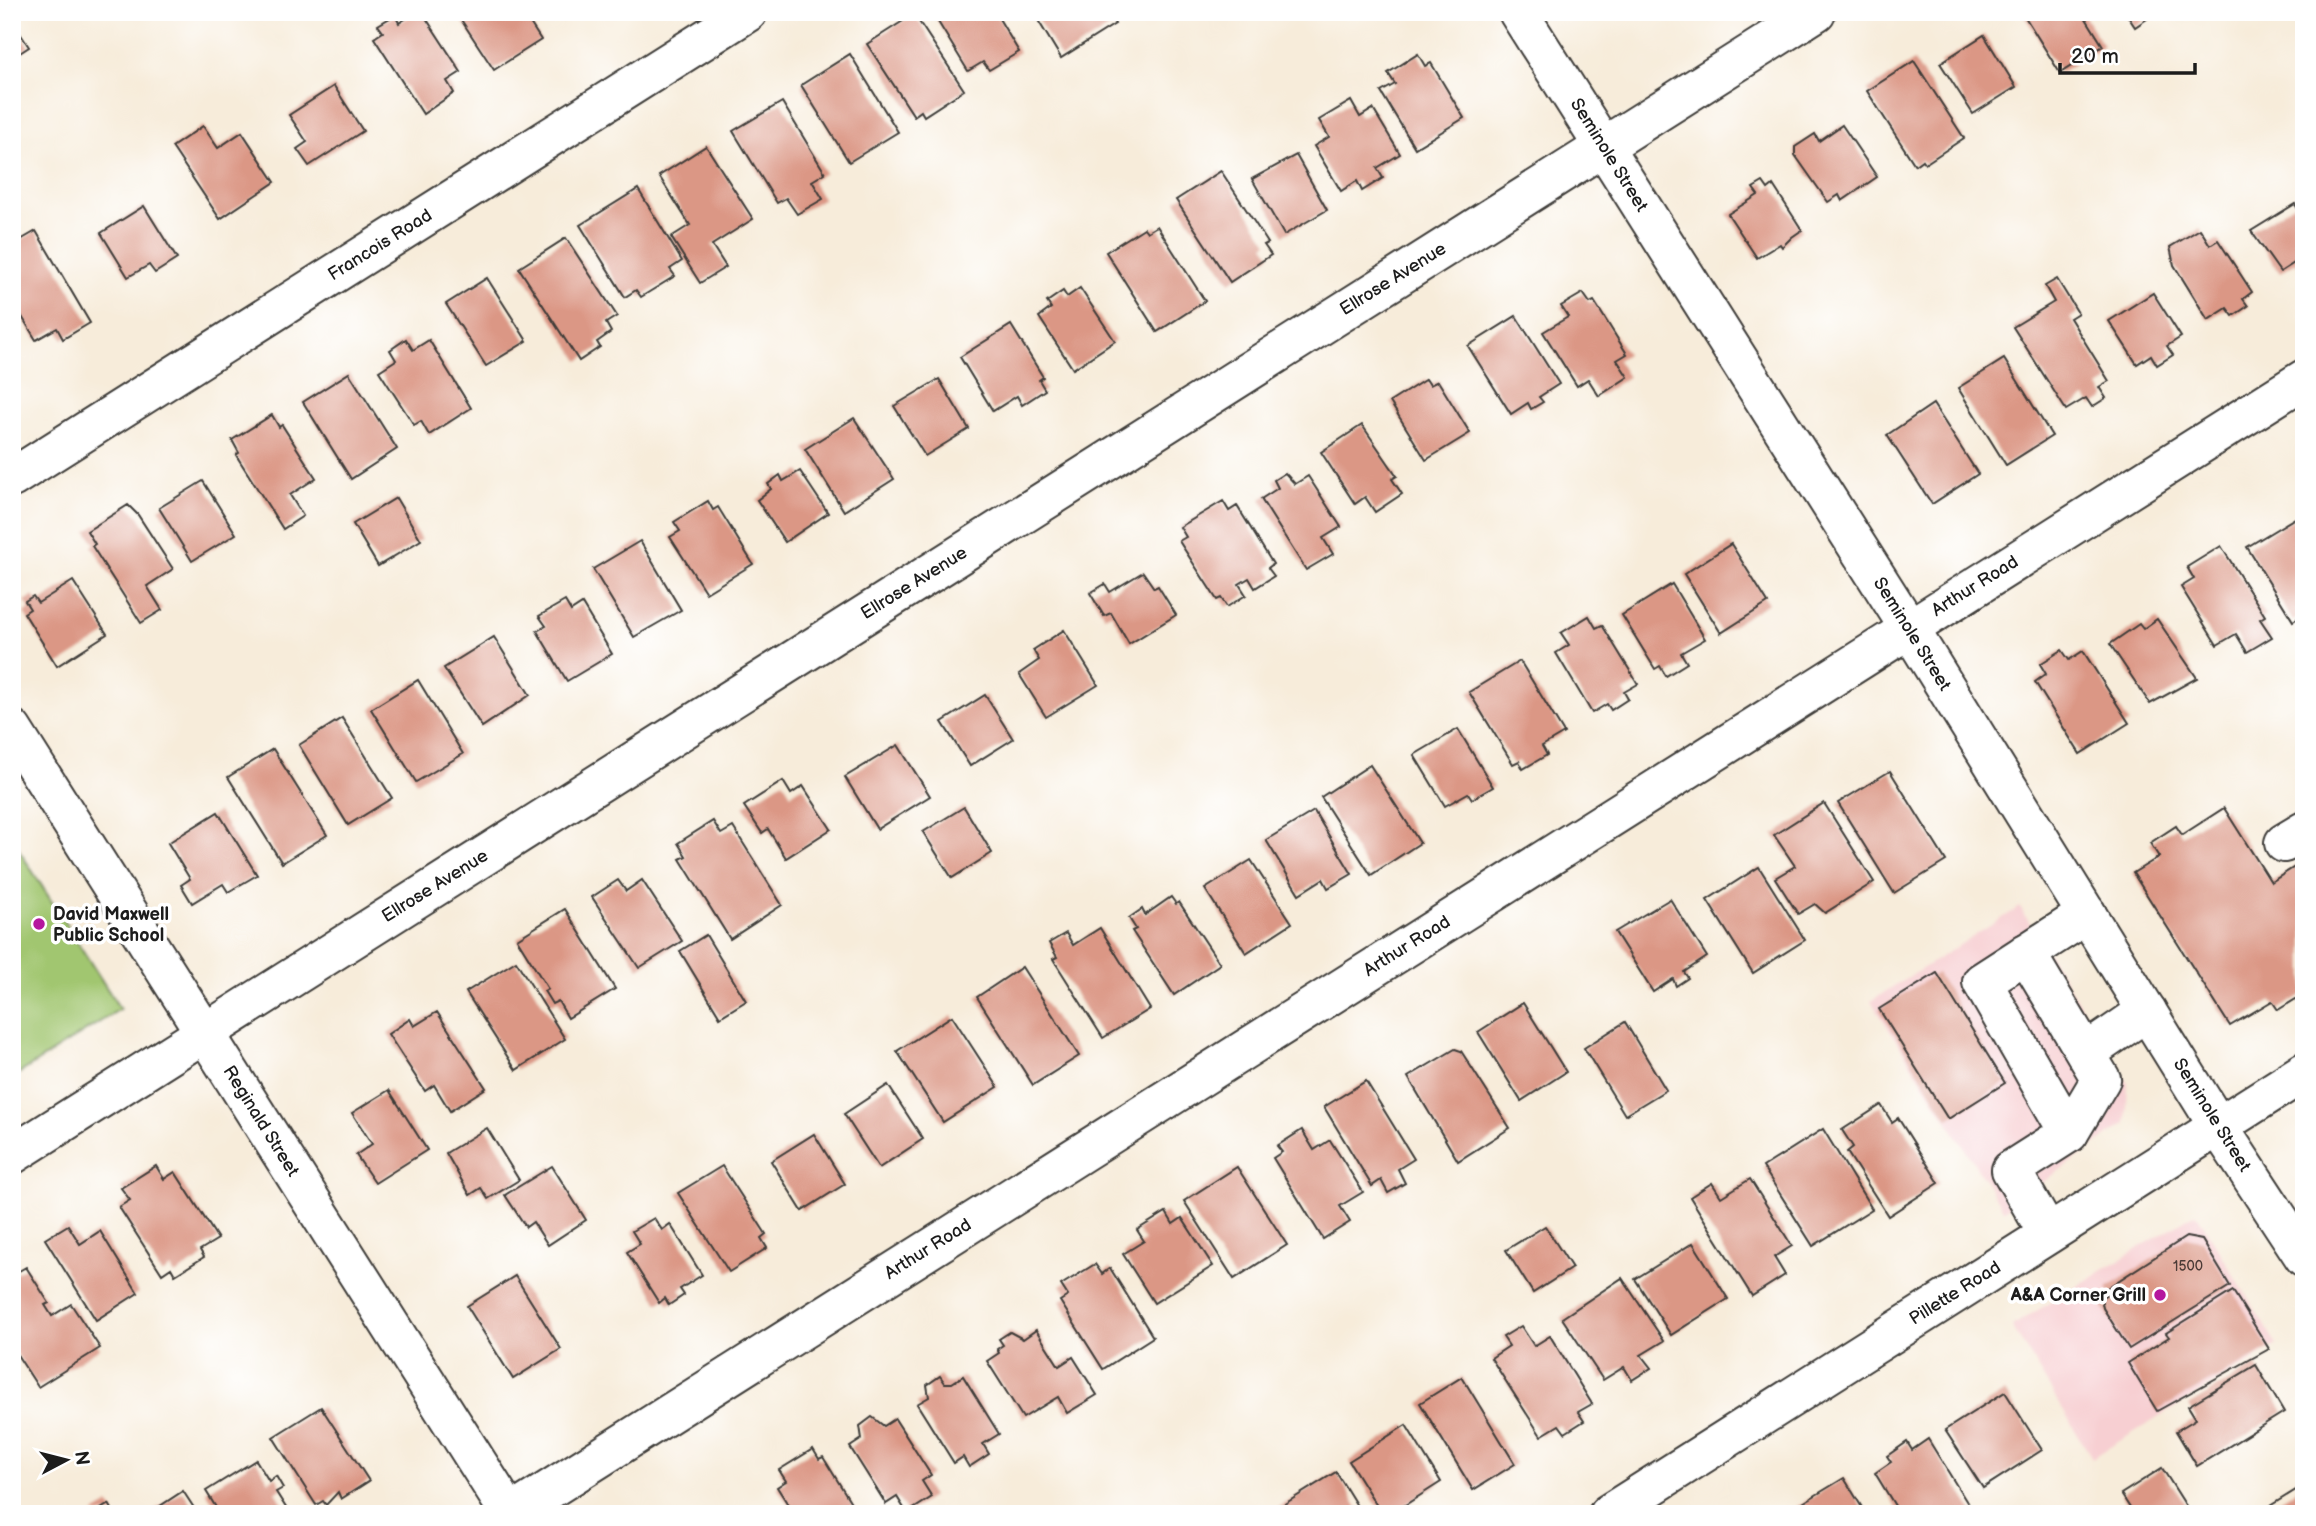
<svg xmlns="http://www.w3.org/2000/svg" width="2316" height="1526" font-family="'Balsamiq Sans',sans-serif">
  <rect width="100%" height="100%" fill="#fff"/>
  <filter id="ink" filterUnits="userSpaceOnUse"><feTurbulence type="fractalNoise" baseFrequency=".0143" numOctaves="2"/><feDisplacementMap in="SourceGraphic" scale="14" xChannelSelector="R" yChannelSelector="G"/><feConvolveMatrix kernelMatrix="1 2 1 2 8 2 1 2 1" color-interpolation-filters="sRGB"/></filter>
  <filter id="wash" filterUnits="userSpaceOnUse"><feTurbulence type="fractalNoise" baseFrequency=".00686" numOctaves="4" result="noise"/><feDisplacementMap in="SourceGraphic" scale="28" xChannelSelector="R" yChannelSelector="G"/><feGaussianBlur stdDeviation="1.57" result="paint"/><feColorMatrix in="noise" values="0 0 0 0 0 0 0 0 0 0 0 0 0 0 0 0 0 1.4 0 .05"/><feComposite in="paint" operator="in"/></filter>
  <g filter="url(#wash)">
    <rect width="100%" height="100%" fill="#f7ecda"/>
    <!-- built -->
    <g fill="#f7cfd2">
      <polygon points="2020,907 2128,1083 2126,1123 2004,1210 1871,1001"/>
      <polygon points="2196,1213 2277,1345 2092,1458 2012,1326"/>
    </g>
    <!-- green -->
    <polygon fill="#a1c670" stroke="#5e7146" stroke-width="2" points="12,839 120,1009 12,1078"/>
    <g id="blocks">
      <!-- building -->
      <g fill="#db9785">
        <polygon points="416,12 422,12 461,72 447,81 454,93 423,114 374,38 383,32 378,25 395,15 399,23"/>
        <polygon points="456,12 523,12 541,40 494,70"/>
        <polygon points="560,12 578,12 565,20"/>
        <polygon points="932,12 995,12 1019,52 989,70 983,62 968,71"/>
        <polygon points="1033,12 1107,12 1115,24 1061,58"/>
        <polygon points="2022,12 2082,12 2103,46 2060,73"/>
        <polygon points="2125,12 2157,12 2135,27"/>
        <polygon points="914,14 964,90 924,116 921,111 914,116 867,44"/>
        <polygon points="12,21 29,47 12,58"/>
        <polygon points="1984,35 2016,87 1973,114 1940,63"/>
        <polygon points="850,54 898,132 849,162 801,85"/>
        <polygon points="1418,54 1425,66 1431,63 1464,118 1415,148 1381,92 1395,84 1388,73"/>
        <polygon points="1914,61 1964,138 1925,164 1922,160 1915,165 1867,91"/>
        <polygon points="334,86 363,131 309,166 297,149 307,142 289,115"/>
        <polygon points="1351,101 1360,117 1373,109 1400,154 1377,168 1383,178 1362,191 1357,181 1341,191 1314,146 1329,137 1319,120"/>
        <polygon points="782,102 825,173 812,181 823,199 797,214 786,198 777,203 733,131"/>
        <polygon points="1842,125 1877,177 1842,201 1839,195 1828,202 1795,155 1795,147 1815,134 1819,141"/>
        <polygon points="203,126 218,148 242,132 275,182 220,219 172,147"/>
        <polygon points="706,146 753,219 712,245 726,267 700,283 671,237 690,225 659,176"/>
        <polygon points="1296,155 1327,210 1284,235 1252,179"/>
        <polygon points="1221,171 1268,243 1264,245 1271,255 1230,282 1176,200"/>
        <polygon points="1763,182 1768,189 1773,185 1802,230 1792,237 1782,247 1780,244 1757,258 1728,214 1758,195 1753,188"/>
        <polygon points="638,189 682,261 670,269 675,276 641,297 636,290 625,297 580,225"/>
        <polygon points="2295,204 2304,219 2304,269 2301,271 2296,262 2280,272 2251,231"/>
        <polygon points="144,206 177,259 155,273 149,265 128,277 101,233"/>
        <polygon points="1157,226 1205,301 1157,332 1106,252 1144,228 1147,232"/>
        <polygon points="2200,229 2210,245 2218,240 2252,292 2243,299 2248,306 2233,316 2227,308 2208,320 2174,265 2170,247"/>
        <polygon points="36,231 90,323 63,339 57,328 36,340 12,300 12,245"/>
        <polygon points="566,238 617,316 606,323 611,332 597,342 600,347 579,361 519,268"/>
        <polygon points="487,278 527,341 486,366 446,304"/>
        <polygon points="2057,279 2078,313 2070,318 2109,381 2099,387 2106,398 2092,407 2086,398 2066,410 2013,327 2054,302 2045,286"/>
        <polygon points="1080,288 1115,341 1073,369 1039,317 1051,308 1047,302 1063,291 1067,297"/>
        <polygon points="1583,293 1590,303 1594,301 1627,354 1617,360 1628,377 1599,396 1588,379 1577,386 1543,332 1568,317 1561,306"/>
        <polygon points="2153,293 2181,337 2167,346 2173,355 2157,365 2151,355 2137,364 2109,321"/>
        <polygon points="1516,316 1559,384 1539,397 1543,402 1531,409 1528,403 1511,414 1468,346"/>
        <polygon points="1011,325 1043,377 1039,380 1045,390 1022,405 1017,396 993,411 960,357"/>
        <polygon points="406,339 413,350 429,340 471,408 429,435 421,421 414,425 379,371 396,360 390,350"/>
        <polygon points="2004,359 2052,436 2006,465 1958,388"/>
        <polygon points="349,373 397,449 351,479 303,402"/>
        <polygon points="939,379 969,429 925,456 894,406"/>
        <polygon points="1426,379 1430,385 1438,381 1470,433 1426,460 1390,402"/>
        <polygon points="1933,404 1978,474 1932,504 1887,435"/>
        <polygon points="272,415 279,427 282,425 316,478 290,495 303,516 283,529 236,455 239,453 232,440"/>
        <polygon points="854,418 894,479 844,511 805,449"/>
        <polygon points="1362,425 1397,476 1392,479 1402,494 1375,512 1365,497 1355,504 1321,452"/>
        <polygon points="800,471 828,513 785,542 757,500 771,489 768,484 780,475 783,481"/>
        <polygon points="1285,473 1295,484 1308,476 1341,527 1323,538 1333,554 1306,570 1261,499 1278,488 1274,480"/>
        <polygon points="203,481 236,534 192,561 159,508"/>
        <polygon points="396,498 421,540 378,566 353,524"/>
        <polygon points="708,501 713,510 718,507 753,564 706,593 670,537 680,531 674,522"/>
        <polygon points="1223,501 1229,511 1237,506 1273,564 1268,568 1274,576 1255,588 1249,578 1239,584 1246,595 1227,607 1221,598 1217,600 1179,541 1186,537 1180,527"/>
        <polygon points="128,505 138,515 173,569 147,586 162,610 141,623 92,546 95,544 87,531"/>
        <polygon points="2300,515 2304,521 2304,614 2293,621 2247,547"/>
        <polygon points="640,541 681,610 634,637 593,569"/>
        <polygon points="1731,544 1768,603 1721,633 1684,574"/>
        <polygon points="2221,546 2265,616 2260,619 2272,637 2247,652 2236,634 2217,645 2181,587 2194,579 2187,567"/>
        <polygon points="1143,572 1154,588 1158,586 1176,615 1129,644 1111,613 1104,616 1090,593 1105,584 1110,592"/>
        <polygon points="73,581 107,634 57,666 24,613 30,609 25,601 33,596 38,603"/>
        <polygon points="1672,584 1705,639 1681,653 1687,663 1666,676 1660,666 1655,669 1622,615"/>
        <polygon points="565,601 571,611 582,604 612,654 567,681 537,631 546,626 539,616"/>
        <polygon points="1589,616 1596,628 1602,625 1638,684 1624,692 1628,699 1611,710 1607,704 1592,713 1556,653 1569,645 1561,633"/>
        <polygon points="2157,619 2197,678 2150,704 2110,644 2139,624 2143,629"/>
        <polygon points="1064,630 1098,685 1046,717 1019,674 1039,660 1033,650"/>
        <polygon points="494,637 530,695 482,727 444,668"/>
        <polygon points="2062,650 2069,660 2083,651 2129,723 2080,754 2035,682 2046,674 2040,664"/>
        <polygon points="1520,661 1564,733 1542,746 1547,755 1523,769 1519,761 1513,764 1469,692"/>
        <polygon points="418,680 463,754 416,782 371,709"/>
        <polygon points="985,695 1013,739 970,766 942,722"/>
        <polygon points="342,718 392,798 348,825 299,745"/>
        <polygon points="1458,729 1493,787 1472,799 1468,793 1445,806 1414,755"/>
        <polygon points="898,745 930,796 877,829 845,777"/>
        <polygon points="273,749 327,835 282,863 228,777"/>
        <polygon points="1370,765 1420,843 1371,875 1321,797"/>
        <polygon points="1890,771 1946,861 1894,893 1838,803"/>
        <polygon points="783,781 791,794 803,786 831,829 786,858 768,829 762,833 744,806"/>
        <polygon points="1824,803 1874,882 1825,913 1815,904 1798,914 1775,878 1795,866 1774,835"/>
        <polygon points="964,807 992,853 952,878 923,832"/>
        <polygon points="2224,808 2271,882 2304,861 2304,994 2278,1010 2272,1001 2230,1026 2133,873 2159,857 2150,843 2176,826 2182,835"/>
        <polygon points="1314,811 1352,874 1328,888 1323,879 1299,894 1266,840"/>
        <polygon points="218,812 257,875 228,892 223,884 192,903 181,885 190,879 168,843"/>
        <polygon points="713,821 721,834 733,827 782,905 730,939 680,859 686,856 678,843"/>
        <polygon points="1251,860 1292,923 1246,953 1205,889"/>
        <polygon points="1759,867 1805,940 1753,973 1707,900"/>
        <polygon points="618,880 626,891 642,880 682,941 639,968 592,897"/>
        <polygon points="1171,897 1176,904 1179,902 1220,964 1174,995 1132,931 1136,929 1129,918 1142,909 1145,915"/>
        <polygon points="1670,899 1707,957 1684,972 1688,978 1676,986 1673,979 1653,992 1615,932"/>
        <polygon points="565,909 615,989 568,1018 558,1001 552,1004 544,991 548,989 517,939"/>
        <polygon points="1100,928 1150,1009 1103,1038 1053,959 1057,957 1049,943 1066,933 1073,945"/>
        <polygon points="706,935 746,1001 720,1017 680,951"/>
        <polygon points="516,961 565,1039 516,1070 466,992"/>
        <polygon points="1022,967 1079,1056 1033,1085 977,997"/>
        <polygon points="1937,973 2005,1083 1948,1119 1879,1009"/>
        <polygon points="1523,1003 1566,1072 1521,1101 1478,1032"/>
        <polygon points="437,1012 486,1088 450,1111 434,1085 425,1091 388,1034 410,1019 414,1026"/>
        <polygon points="952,1016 998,1087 943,1122 897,1051"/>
        <polygon points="1625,1022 1666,1090 1625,1115 1584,1048"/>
        <polygon points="1455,1049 1461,1051 1510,1128 1458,1161 1408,1077"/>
        <polygon points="1366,1081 1414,1159 1398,1169 1405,1183 1388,1193 1381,1180 1372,1186 1324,1107"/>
        <polygon points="888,1085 923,1139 879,1168 844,1114"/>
        <polygon points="389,1090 427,1150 375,1183 356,1155 372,1144 352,1113"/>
        <polygon points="1881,1105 1892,1122 1898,1118 1939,1183 1888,1216 1847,1152 1853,1147 1842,1130"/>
        <polygon points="487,1128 519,1180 488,1199 481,1188 470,1195 446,1153"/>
        <polygon points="1823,1129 1872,1209 1813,1246 1763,1167"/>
        <polygon points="1302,1130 1314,1150 1330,1140 1363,1192 1340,1206 1350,1222 1323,1239 1273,1158 1282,1152 1277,1146"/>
        <polygon points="814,1134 845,1184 802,1211 771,1161"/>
        <polygon points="156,1166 164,1179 175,1172 218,1239 200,1250 204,1257 175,1275 171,1268 162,1274 119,1207 130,1200 121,1188"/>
        <polygon points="552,1166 586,1220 548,1245 533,1222 526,1227 505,1195"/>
        <polygon points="722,1166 766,1234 761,1238 767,1248 729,1272 678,1193"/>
        <polygon points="1237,1167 1287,1245 1234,1279 1184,1201"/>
        <polygon points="1750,1179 1792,1246 1774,1257 1785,1275 1752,1296 1690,1197 1712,1183 1721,1197"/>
        <polygon points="1166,1212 1173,1224 1182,1218 1213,1266 1154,1303 1123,1254 1144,1241 1137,1230"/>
        <polygon points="654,1218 662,1230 670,1224 702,1275 680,1289 684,1295 669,1305 665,1298 659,1303 627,1252 640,1244 632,1231"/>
        <polygon points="68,1225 80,1244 100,1231 138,1293 96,1320 45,1239"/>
        <polygon points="1545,1226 1572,1268 1533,1293 1506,1250"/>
        <polygon points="2186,1237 2202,1240 2230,1286 2129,1349 2103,1308 2101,1298 2110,1292 2107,1288"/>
        <polygon points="1693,1243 1728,1299 1671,1335 1635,1279"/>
        <polygon points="1095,1264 1102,1274 1110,1268 1153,1337 1103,1369 1060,1301 1068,1296 1061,1285"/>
        <polygon points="26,1267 49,1303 45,1305 52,1316 71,1304 100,1348 38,1387 12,1347 12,1275"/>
        <polygon points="515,1276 561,1349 513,1379 467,1306"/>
        <polygon points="1622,1278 1664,1341 1641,1355 1651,1368 1632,1380 1624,1367 1603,1380 1562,1318"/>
        <polygon points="2233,1291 2269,1349 2157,1411 2128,1363 2169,1337 2166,1333"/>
        <polygon points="1521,1326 1534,1346 1550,1336 1592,1404 1578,1412 1584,1421 1565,1433 1559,1425 1541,1436 1491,1358 1509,1346 1503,1337"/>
        <polygon points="1036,1330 1059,1366 1073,1357 1097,1395 1067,1413 1058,1397 1023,1418 987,1361 999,1353 997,1349 1003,1345 999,1339 1010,1332 1023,1339"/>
        <polygon points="2256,1365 2284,1412 2197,1466 2176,1431 2196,1419 2188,1406"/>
        <polygon points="940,1376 945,1383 952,1383 963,1376 999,1434 983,1444 989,1454 969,1467 963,1457 954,1463 917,1404 929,1397 927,1385"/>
        <polygon points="1462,1377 1515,1464 1473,1490 1420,1403"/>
        <polygon points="2005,1392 2042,1450 1983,1488 1945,1430"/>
        <polygon points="321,1407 369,1481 341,1499 338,1492 326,1505 323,1501 316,1505 273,1437"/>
        <polygon points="872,1417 884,1426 895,1419 931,1475 922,1481 932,1497 907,1513 897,1497 886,1504 850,1447 862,1439 860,1426"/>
        <polygon points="1406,1425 1441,1482 1391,1514 1382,1514 1349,1461"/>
        <polygon points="1928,1439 1973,1512 1971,1514 1900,1514 1875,1473 1891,1462 1887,1456 1907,1442 1912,1450"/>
        <polygon points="813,1449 819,1459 823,1457 858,1514 794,1514 777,1487 786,1481 779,1470"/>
        <polygon points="256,1460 269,1481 276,1476 283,1488 276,1492 290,1514 220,1514 206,1491"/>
        <polygon points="2162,1468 2188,1509 2180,1514 2134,1514 2121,1494"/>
        <polygon points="1336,1472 1362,1514 1281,1514 1278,1508"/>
        <polygon points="1844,1478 1866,1514 1800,1514 1796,1507"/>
        <polygon points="2304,1485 2304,1514 2257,1514"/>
        <polygon points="183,1491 198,1514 148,1514"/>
        <polygon points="109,1504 115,1514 93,1514"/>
      </g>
    </g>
  </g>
  <g filter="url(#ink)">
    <use href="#blocks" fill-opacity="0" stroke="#3d3b38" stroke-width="2"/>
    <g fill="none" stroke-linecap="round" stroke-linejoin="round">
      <!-- minor casing -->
      <g stroke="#3d3b38" stroke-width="42">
        <g id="minor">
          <polyline points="1518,12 1909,628 2218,1126 2304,1257"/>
          <polyline points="12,478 748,12"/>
          <polyline points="12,729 510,1514"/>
          <polyline points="2284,843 2304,831"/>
          <polyline points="2026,953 2101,1079 2069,1133"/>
          <polyline points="2086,1053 2147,1011"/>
          <polyline points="12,1155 1816,12"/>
          <polyline points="2048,1234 2011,1170 2069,1133 1982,982 2087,914"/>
          <polyline points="511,1514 2304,379"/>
          <polyline points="1608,1514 2304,1072"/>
        </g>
      </g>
      <!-- minor -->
      <use href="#minor" stroke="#fff" stroke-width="38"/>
    </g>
  </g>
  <!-- markers -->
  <g fill="#b5179e" stroke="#fff" stroke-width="2.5">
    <circle cx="39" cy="924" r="7"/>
    <circle cx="2160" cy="1295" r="7"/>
  </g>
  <g text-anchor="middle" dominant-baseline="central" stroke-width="7" stroke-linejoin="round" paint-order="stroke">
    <!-- number labels -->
    <g font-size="14" fill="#4c3b36">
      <text x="2188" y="1266">1500</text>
    </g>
    <!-- street labels -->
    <g font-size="18" fill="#1c1c1c" stroke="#fff">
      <text transform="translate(1609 155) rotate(58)">Seminole Street</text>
      <text transform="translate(380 245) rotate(-32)">Francois Road</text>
      <text transform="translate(1393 279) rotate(-32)">Ellrose Avenue</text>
      <text transform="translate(914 583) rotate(-32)">Ellrose Avenue</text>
      <text transform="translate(1975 586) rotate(-32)">Arthur Road</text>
      <text transform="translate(1912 634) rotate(58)">Seminole Street</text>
      <text transform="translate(435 886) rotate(-32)">Ellrose Avenue</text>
      <text transform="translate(1407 946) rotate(-32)">Arthur Road</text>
      <text transform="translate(2212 1115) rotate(58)">Seminole Street</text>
      <text transform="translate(261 1121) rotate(58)">Reginald Street</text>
      <text transform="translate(928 1249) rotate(-32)">Arthur Road</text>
      <text transform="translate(1955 1293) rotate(-32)">Pillette Road</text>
    </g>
    <!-- poi labels -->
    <g font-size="18" font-weight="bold" fill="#1c1c1c" stroke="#fff" text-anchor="start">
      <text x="53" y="914">David Maxwell<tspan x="53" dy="21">Public School</tspan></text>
      <text x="2146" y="1295" text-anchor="end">A&amp;A Corner Grill</text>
    </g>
  </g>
  <!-- margin -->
  <rect width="2316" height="1526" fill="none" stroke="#fff" stroke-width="42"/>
  <!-- north arrow -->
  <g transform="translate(66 1460) rotate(83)" stroke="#ffffff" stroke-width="5" paint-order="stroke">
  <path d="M0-5L12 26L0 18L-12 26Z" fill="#1c1c1c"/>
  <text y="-10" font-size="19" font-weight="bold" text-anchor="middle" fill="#1c1c1c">N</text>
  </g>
  <!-- scale -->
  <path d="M2060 63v10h135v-10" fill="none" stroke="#1c1c1c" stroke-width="3.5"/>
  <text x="2071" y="63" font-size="21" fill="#1c1c1c" stroke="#ffffff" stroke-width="5" paint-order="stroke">20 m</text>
</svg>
